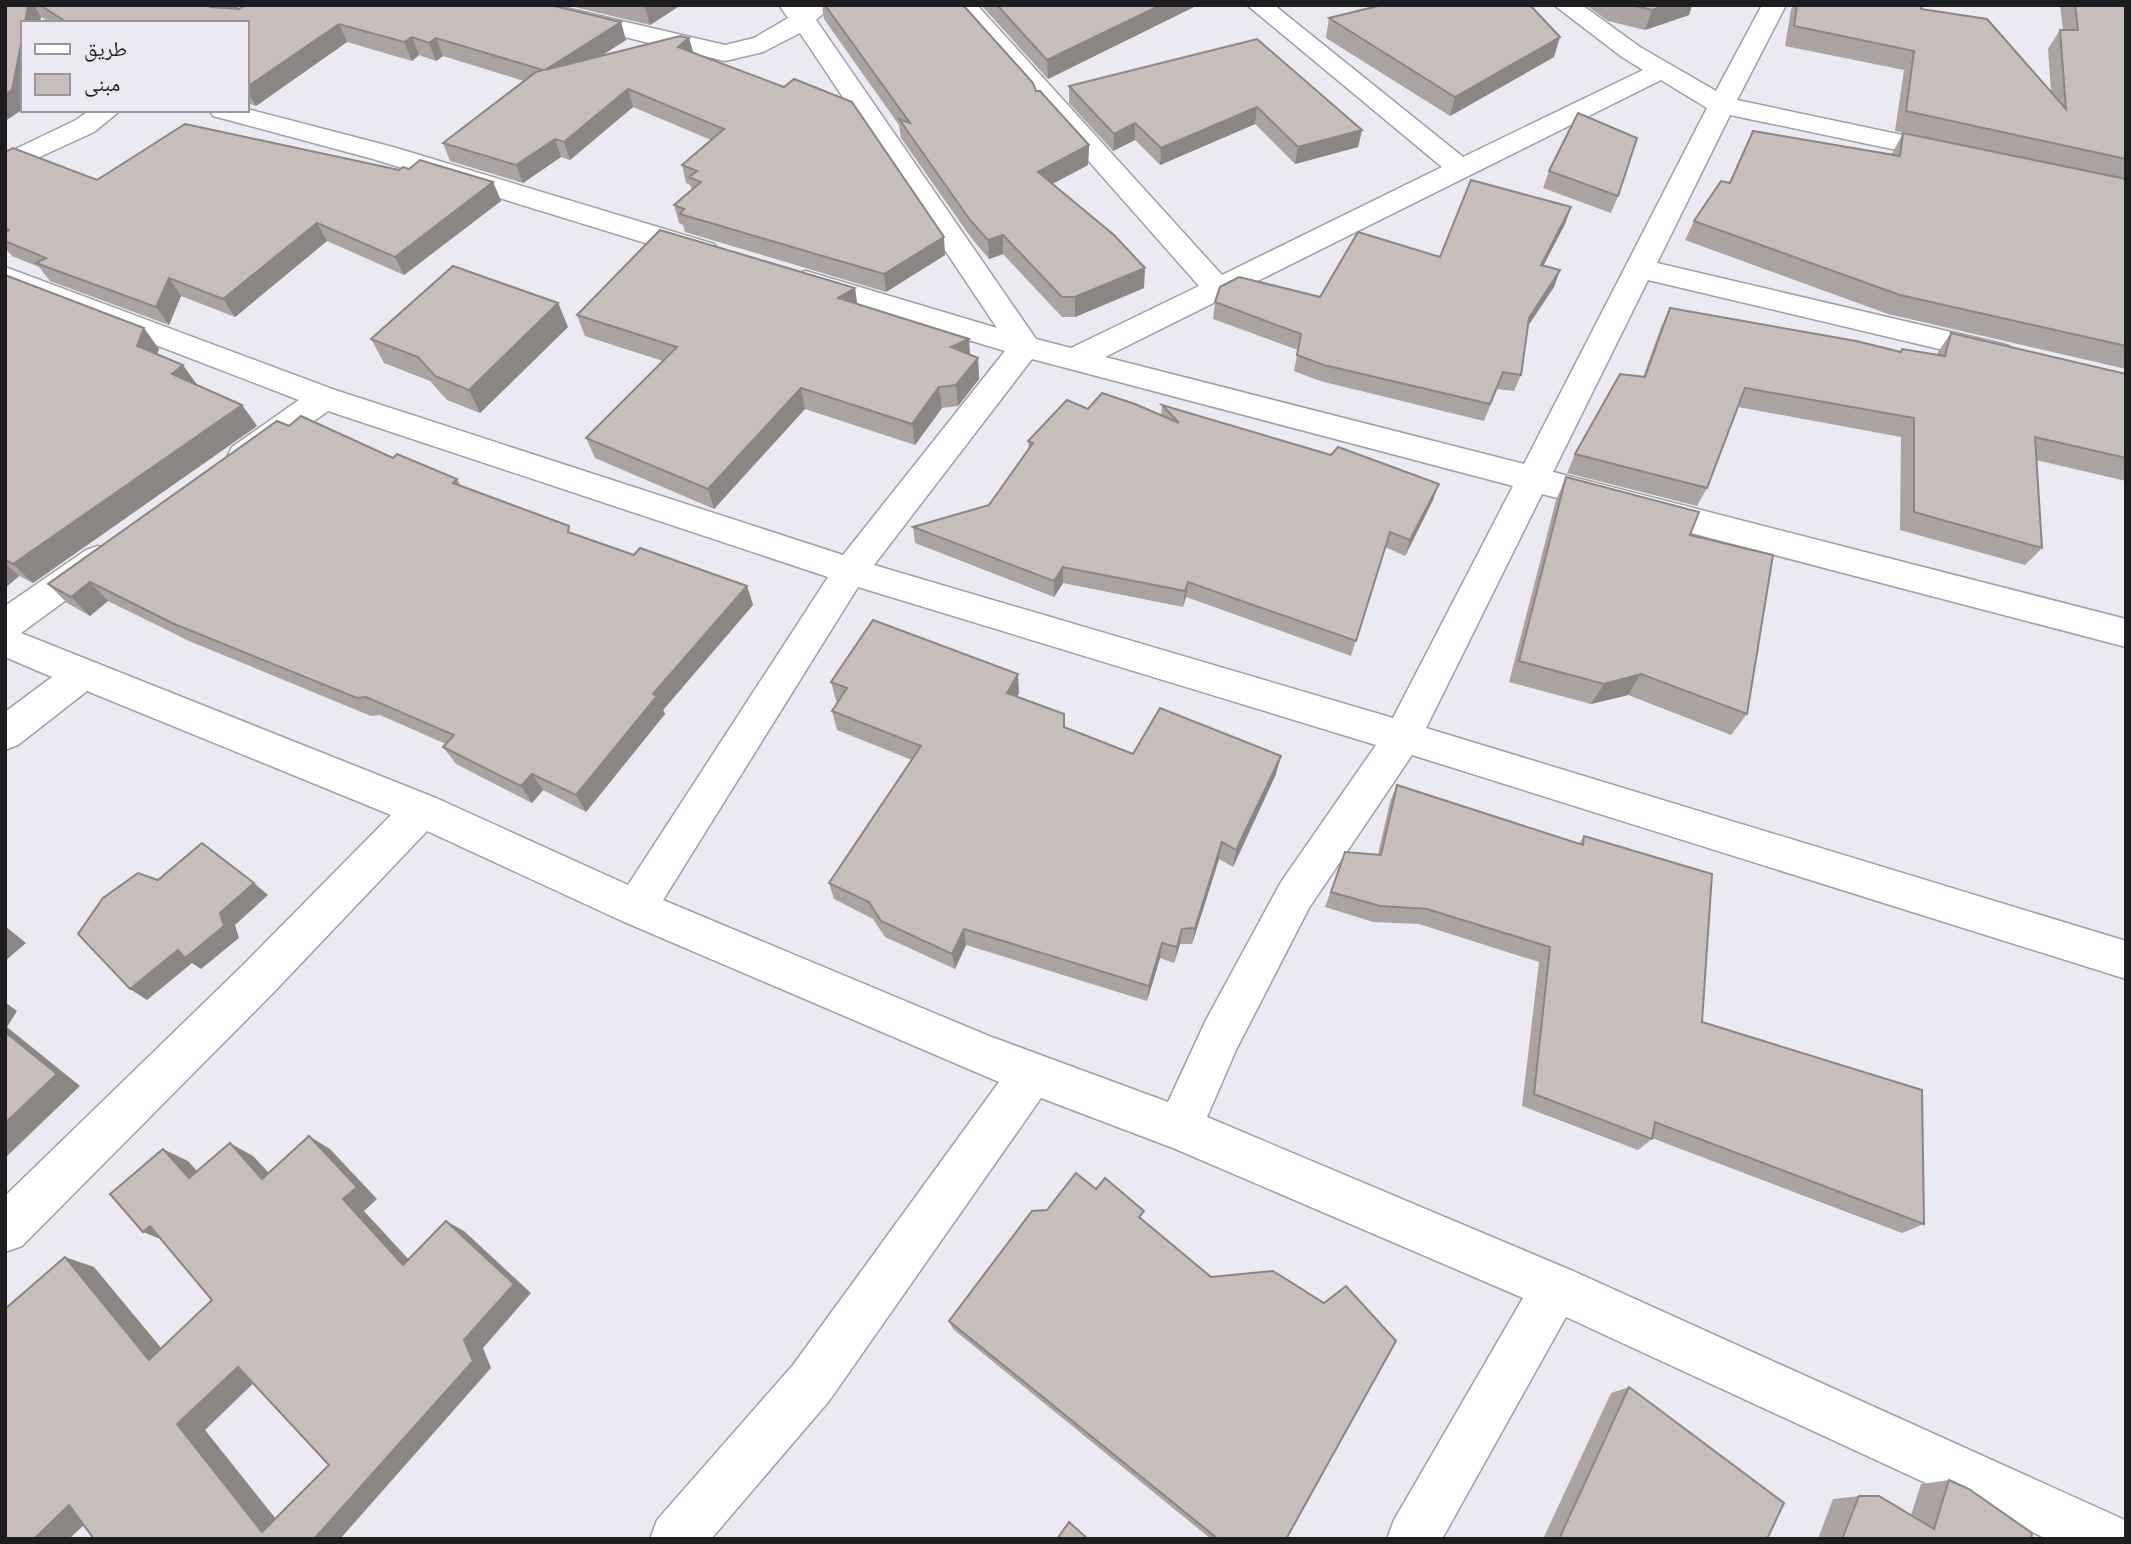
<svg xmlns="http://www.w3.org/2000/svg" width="2131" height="1544" font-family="'PT Sans','Noto Naskh Arabic',sans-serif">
  <rect width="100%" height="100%" fill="#ebe9f1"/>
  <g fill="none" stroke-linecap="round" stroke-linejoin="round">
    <!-- street casing -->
    <g stroke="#a09fa7" stroke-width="3">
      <g id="street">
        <path d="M508,5H553L725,45L754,38L788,18L779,5H833L816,20L1036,339L1071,348L1199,286L951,5H977L1222,275L1442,167L1247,5H1274L1463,157L1643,70L1622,57L1554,5H1582L1640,47L1716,91L1762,5H1786L1737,100L1959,147L1963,153L1959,159L1949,161L1730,115L1657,263L1998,343L2009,346L2013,353L2009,360L1998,363L1648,280L1553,472L2126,619V647L1542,494L1426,728L2126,941V979L1412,755L1309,908L1236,1050L1207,1117L1573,1271L2125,1520L2126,1539H2047L1566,1317L1442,1539H1387L1394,1520L1523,1298L1173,1148L1041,1098L829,1401L711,1539H650L657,1520L793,1365L999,1082L622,921L427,831L273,993L22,1246L5,1252V1196L243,965L391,815L87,691L18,745L5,750V712L52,677L5,657V606L86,550L98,546L110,550L115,559L110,568L21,633L436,798L628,885L828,577L328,411L256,463L244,467L232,463L228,455L232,447L299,400L5,287V267L335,390L843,555L1005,351L796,288L791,281L796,274L806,271L997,328L800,33L763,52L725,61L511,10ZM1661,80L1707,108L1524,464L1105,357ZM1032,359L1513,486L1393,718L874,565ZM858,587L1376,745L1281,882L1206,1020L1168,1102L989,1036L663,900Z"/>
        <polygon points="247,109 393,147 714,244 718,251 714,258 704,260 694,258 373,159 213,116 209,110"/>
        <polygon points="90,110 121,110 94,132 5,173 5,154 76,120"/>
      </g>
    </g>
    <!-- street -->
    <use href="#street" fill="#fff" fill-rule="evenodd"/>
  </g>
  <!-- wall -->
  <g fill="#aba3a1">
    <polygon points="5,5 242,5 235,9 626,40 602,55 689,38 693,52 945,255 886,292 685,232 683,225 679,223 674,205 692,190 690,185 686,183 682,165 711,140 633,107 570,160 561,157 523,183 450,161 443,143 524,81 443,56 436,61 419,55 412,61 347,42 256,106 247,103 247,23 51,23 41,17 23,23 23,109 5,121"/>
    <polygon points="566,5 681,5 650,25"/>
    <polygon points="822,5 963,5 1036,91 1089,145 1088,165 1052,184 1144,288 1075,317 1062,317 1003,254 989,259 972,239 901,138 899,125 824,19"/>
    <polygon points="981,5 1198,5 1048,79"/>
    <polygon points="1586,5 1692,5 1689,15 1645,30 1608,21"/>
    <polygon points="1793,5 1922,5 1921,9 2051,91 2048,49 2060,30 2063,30 2060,5 2126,5 2126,369 1888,314 1685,240 1694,221 1729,183 1753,131 1892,154 1903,133 1917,135 1895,131 1904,70 1785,46 1791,10"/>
    <polygon points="1329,18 1554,57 1450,116 1326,38"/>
    <polygon points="1257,39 1362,130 1358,147 1295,164 1255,124 1160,165 1135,140 1113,151 1069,103 1069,86"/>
    <polygon points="5,152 97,180 409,169 493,182 501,201 404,275 327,241 235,317 181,296 169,325 50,281 39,267 12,256 5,248"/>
    <polygon points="1549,171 1618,196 1611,213 1543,188"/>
    <polygon points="1571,207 1565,224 1543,265 1560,270 1554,287 1527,327 1521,375 1514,391 1497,389 1484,421 1320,381 1294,371 1298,350 1213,319 1215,302 1320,297 1440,257"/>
    <polygon points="5,275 159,349 157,354 198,386 242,405 257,426 33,583 19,576 5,588"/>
    <polygon points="558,303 568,327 480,413 447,400 430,381 384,363 371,339"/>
    <polygon points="857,304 969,339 970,355 978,358 979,379 958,406 942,408 915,445 805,409 714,509 595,458 586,438 663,361 585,336 577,315"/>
    <polygon points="1670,308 1900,352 1902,349 1937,355 1938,352 1951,333 2126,374 2126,481 2036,460 2042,548 2025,565 1900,530 1901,437 1738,407 1707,488 1697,506 1567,473 1575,454 1643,377 1661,327"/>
    <polygon points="1162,405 1433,500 1405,556 1385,547 1351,656 1186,597 1183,607 1063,583 1054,597 915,543 913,527 989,505 1029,450 1028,441 1088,409 1161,415"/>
    <polygon points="289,426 457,479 461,486 573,534 634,555 747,586 753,605 663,710 665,714 586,812 543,790 532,803 456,764 443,747 446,744 380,715 371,716 189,641 108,601 90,616 67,603 48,584"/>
    <polygon points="1566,477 1690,535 1747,714 1731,735 1628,695 1591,704 1509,682 1556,500"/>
    <polygon points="831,682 1019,693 1017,697 1064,727 1133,754 1276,774 1233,867 1219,859 1192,944 1180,944 1174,963 1160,958 1147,1001 966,945 955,969 885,937 873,919 834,899 829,883 912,760 837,730 832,711 838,702 836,701"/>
    <polygon points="1397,785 1579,844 1584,836 1702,1022 1924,1224 1902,1233 1652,1138 1652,1139 1638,1150 1522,1106 1539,962 1419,924 1373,922 1325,907 1345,852 1378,854 1390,802"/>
    <polygon points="1096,1189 1142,1219 1286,1539 1211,1539 953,1329 949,1321 1047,1210"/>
    <polygon points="1629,1387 1767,1539 1543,1539 1611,1393"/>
    <polygon points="1949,1480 2031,1539 1818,1539 1833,1499 1859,1496 1911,1515 1921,1484"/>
  </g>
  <!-- shaded-wall -->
  <g fill="#8b8583">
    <polygon points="28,5 34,5 41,17 40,23 25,23"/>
    <polygon points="210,5 242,5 223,16 210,7"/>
    <polygon points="647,5 681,5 650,25 645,7"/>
    <polygon points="1161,5 1198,5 1048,79 1047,60"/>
    <polygon points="1667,5 1692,5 1689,15 1645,30 1652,10"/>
    <polygon points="621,22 626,40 551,88 545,70"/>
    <polygon points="339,24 347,42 256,106 247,90 247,87"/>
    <polygon points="23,34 23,109 5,121 5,94"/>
    <polygon points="412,37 419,55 412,61 404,42"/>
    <polygon points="1560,37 1554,57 1450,116 1455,97"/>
    <polygon points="436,38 443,56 436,61 429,43"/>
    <polygon points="689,38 694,56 678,47"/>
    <polygon points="628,89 633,107 570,160 564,142"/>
    <polygon points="1257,107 1255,124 1160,165 1161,148"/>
    <polygon points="1135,123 1135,140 1113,151 1114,134"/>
    <polygon points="1362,130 1358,147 1295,164 1298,147"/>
    <polygon points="555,139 561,157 523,183 516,165"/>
    <polygon points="1089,145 1088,165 1039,191 1038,172"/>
    <polygon points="493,182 501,201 404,275 395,257"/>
    <polygon points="1571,207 1565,224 1535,282 1541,265"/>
    <polygon points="317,223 327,241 235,317 223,299"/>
    <polygon points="1003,235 1003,254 989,259 988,240"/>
    <polygon points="944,237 945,255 886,292 884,274"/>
    <polygon points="1145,268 1144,288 1075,317 1075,297"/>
    <polygon points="1560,270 1554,287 1522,335 1529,318"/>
    <polygon points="169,278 181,296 169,325 156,307"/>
    <polygon points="855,288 858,309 838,298"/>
    <polygon points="558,303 568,327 480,413 469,390"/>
    <polygon points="144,328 159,349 152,367 137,346"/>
    <polygon points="969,339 970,360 951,347"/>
    <polygon points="978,358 979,379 958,406 956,385"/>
    <polygon points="183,365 198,386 172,374"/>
    <polygon points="939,387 942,408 915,445 912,424"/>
    <polygon points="801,388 805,409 714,509 708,489"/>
    <polygon points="242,405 257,426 33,583 13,564"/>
    <polygon points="1439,484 1433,500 1405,556 1410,540"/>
    <polygon points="5,563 19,576 5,588"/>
    <polygon points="1063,567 1063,583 1054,597 1054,581"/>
    <polygon points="90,582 108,601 90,616 71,597"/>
    <polygon points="1188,582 1186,597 1183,607 1185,591"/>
    <polygon points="747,586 753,605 663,710 665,714 586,812 576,795 653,694"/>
    <polygon points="1018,674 1019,693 1008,712 1007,693"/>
    <polygon points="1641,674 1628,695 1591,704 1604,684"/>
    <polygon points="1281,756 1276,774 1233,867 1236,850"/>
    <polygon points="532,774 543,790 532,803 521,786"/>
    <polygon points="1222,842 1219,859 1192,944 1195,928"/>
    <polygon points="254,883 268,895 235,925 239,938 201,969 192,963 147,1000 130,989"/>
    <polygon points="5,926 26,943 5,961"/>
    <polygon points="964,929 966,945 955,969 952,954"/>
    <polygon points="1182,929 1180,944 1174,963 1177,947"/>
    <polygon points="1162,943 1160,958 1147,1001 1149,986"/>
    <polygon points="5,1002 17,1011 7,1027 80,1086 5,1158"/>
    <polygon points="309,1136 330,1149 377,1199 364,1211 423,1275 403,1265 343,1199"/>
    <polygon points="230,1143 253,1156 285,1190 262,1179"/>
    <polygon points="163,1149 188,1161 214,1190 189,1178"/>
    <polygon points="446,1221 464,1231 531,1293 483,1348 491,1368 340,1539 314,1539 464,1340"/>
    <polygon points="150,1226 170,1243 143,1232"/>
    <polygon points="65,1257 94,1267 177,1367 149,1360"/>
    <polygon points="238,1367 263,1374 205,1430 288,1534 262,1532 177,1424"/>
    <polygon points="69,1505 102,1508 69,1539 34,1539"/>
  </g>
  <!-- building -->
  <g fill="#c7bebb" stroke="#8b8583" stroke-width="2" fill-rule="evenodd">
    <polygon points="5,5 28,5 25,23 23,23 23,34 12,90 5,94"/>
    <polygon points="40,5 210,5 210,7 239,9 246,5 550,5 621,22 545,70 680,36 689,38 678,47 784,87 794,79 852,102 944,237 884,274 680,214 684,209 674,205 701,182 689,177 697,171 682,165 724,129 628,89 564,142 555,139 516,165 443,143 536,72 543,70 436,38 429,43 412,37 404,42 339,24 247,87 247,23 68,23"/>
    <polygon points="825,5 963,5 1033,83 1036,91 1040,91 1089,145 1038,172 1114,235 1145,268 1075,297 1062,297 1003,235 988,240 970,220 899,119 910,123"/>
    <polygon points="997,5 1161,5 1047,60"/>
    <polygon points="1382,5 1530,5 1560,37 1455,97 1329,18"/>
    <polygon points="1632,5 1667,5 1652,10"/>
    <polygon points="1797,5 1922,5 1921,9 1987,19 2066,109 2060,30 2078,30 2075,5 2126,5 2126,159 1906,111 1914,51 1794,26"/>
    <polygon points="1257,39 1362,130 1298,147 1257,107 1161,148 1135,123 1114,134 1069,86"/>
    <polygon points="1578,113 1637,138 1618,196 1549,171"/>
    <polygon points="185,124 399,170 403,167 409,169 420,160 493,182 395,257 317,223 223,299 169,278 156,307 36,263 46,258 5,241 5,233 9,230 5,228 5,152 13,148 97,180"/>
    <polygon points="1753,131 1900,156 1903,133 2126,179 2126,346 1900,295 1694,221 1721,181 1730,183"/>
    <polygon points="1471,180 1571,207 1541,265 1560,270 1529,318 1521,375 1503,372 1490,404 1324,365 1297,355 1301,334 1215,302 1220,287 1239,277 1320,297 1358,232 1440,257"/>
    <polygon points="660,230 855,288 838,298 969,339 951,347 978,358 956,385 939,387 912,424 801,388 708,489 586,438 677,347 577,315"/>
    <polygon points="453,266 558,303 469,390 435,376 418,357 371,339"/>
    <polygon points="5,275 144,328 137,346 183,365 172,374 242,405 13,564 5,560"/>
    <polygon points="1670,308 1856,341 1901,352 1902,349 1945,356 1951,333 2126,374 2126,458 2035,437 2042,548 1914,512 1914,418 1745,388 1707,488 1575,454 1620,374 1645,377"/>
    <polygon points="1102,393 1135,404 1179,423 1162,405 1331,455 1338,447 1439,484 1410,540 1390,532 1356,641 1188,582 1185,591 1063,567 1054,581 913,527 989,505 1033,443 1028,441 1067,400 1088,409"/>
    <polygon points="301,416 393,458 397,454 457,479 453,483 569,526 568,532 634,555 640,548 747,586 653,694 657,696 576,795 532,774 521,786 443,747 454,735 366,697 357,698 172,623 90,582 71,597 48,584 277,421 289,426"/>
    <polygon points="1566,477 1699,512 1690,535 1773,555 1747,714 1641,674 1604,684 1519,661"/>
    <polygon points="873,620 1018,674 1007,693 1064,714 1064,727 1133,754 1160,708 1281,756 1236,850 1222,842 1195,928 1182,929 1177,947 1162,943 1149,986 964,929 952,954 881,921 869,902 829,883 921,746 832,711 847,688 831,682"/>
    <polygon points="1397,785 1583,845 1584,836 1712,874 1702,1022 1922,1090 1924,1224 1655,1122 1652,1139 1534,1094 1550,947 1427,909 1380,906 1331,892 1345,852 1381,855"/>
    <polygon points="202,843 254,883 220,913 224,926 185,958 178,950 130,989 78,934 103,898 138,873 158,880"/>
    <polygon points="5,1032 57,1074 5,1123"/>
    <path d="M309,1136L357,1187L343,1199L403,1265L446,1221L514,1284L464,1340L473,1361L314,1539H94L69,1505L34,1539H5V1309L65,1257L149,1360L212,1300L150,1226L143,1232L110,1194L163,1149L189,1178L230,1143L262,1179ZM238,1367L329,1465L262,1532L177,1424Z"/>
    <polygon points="1076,1173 1096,1189 1105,1178 1144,1211 1139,1217 1211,1277 1273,1271 1324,1303 1346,1286 1396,1341 1286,1539 1218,1539 949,1321 1032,1211 1047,1210"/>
    <polygon points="1629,1387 1784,1503 1767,1539 1559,1539"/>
    <polygon points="1949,1480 1969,1489 2032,1533 2031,1539 1842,1539 1859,1496 1879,1496 1934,1529"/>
    <polygon points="1069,1522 1088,1539 1057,1539"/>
  </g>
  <!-- border -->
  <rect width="2131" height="1544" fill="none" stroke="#1d1d20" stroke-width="14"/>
  <!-- legend -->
  <rect x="21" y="21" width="228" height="91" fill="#ebe9f1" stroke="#99979d" stroke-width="2"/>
  <rect x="35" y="44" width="35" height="10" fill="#ffffff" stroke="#99979d" stroke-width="2"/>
  <text x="84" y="56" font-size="21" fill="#1d1d20">طريق</text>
  <rect x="35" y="74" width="35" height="21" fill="#c7bebb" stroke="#99979d" stroke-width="2"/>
  <text x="84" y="91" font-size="21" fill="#1d1d20">مبنى</text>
</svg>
